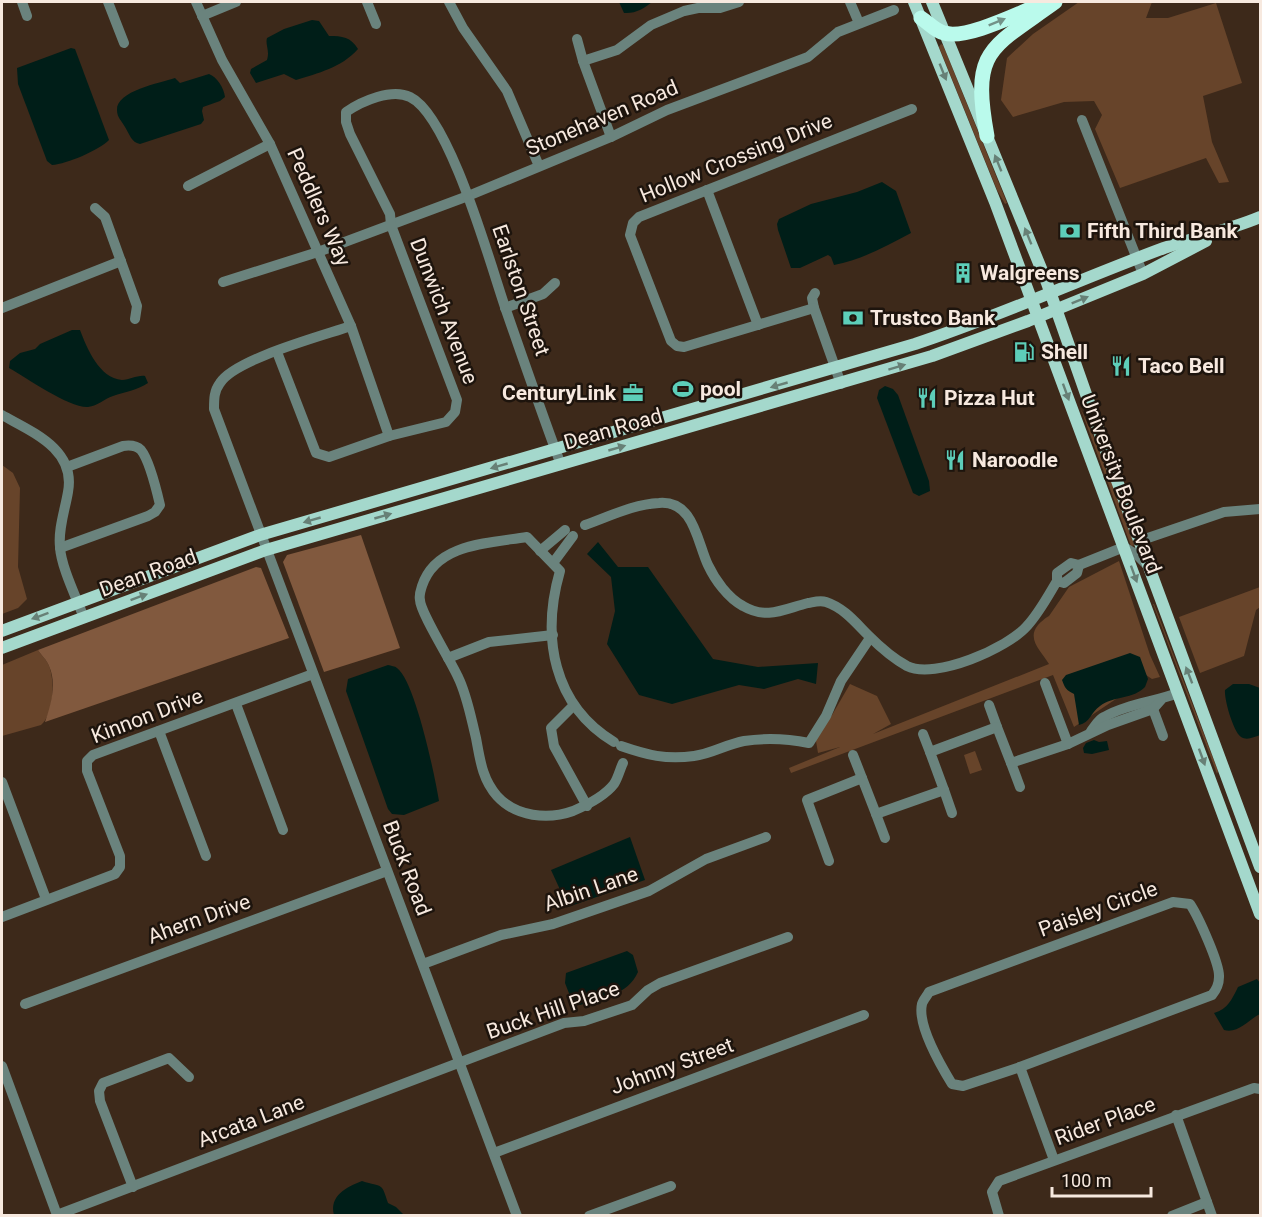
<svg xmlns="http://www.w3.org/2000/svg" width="1262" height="1217" font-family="Roboto,sans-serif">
  <rect width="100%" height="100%" fill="#3d291a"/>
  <!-- green -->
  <g fill="#67442a">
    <polygon points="1079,2 1152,2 1146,18 1168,18 1216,3 1242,83 1203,96 1212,142 1229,182 1219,183 1206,158 1120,188 1095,129 1102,115 1094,101 1064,102 1013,117 1001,100 1007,58 1033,34"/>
    <polygon points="941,44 943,45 1007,203 1005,204 997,190 939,47"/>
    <polygon points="1080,407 1100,451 1135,545 1131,546"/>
    <polygon points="2,465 13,473 20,488 18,567 27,599 18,608 2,614"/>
    <path d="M1119,561L1150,655L1160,677L1152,679L1146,675L1119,697L1074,727L1053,675L791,773L789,768L840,747L818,753L815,735L832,715L850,684L877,696L891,724L873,734L1049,664C1042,652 1026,639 1038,625C1042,621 1044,619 1049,616L1069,587Z"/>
    <polygon points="1260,587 1260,607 1256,610 1244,656 1200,673 1179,617"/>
    <polygon points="1153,604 1154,604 1218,771 1217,774"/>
    <path d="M38,650C41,655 47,660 49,666C55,680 54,714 41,725L2,736V665Z"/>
    <polygon points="975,751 982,770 970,774 964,755"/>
  </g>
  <!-- forest -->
  <g fill="#81593e">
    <polygon points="361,535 400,648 324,672 283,562 287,555"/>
    <path d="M256,567L261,568L289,638L45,722C51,705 57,683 49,666C47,660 41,655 38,650Z"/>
  </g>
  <!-- water -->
  <g fill="#001e18">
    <path d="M619,2H652C645,8 635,14 624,13Z"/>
    <path d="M312,20L319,21L329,36C342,36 351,37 358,49C341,68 318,73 296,80L284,74L256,83L250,73L251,69L267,60C270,50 265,45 267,38L284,29Z"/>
    <path d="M71,48L75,49L109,140C99,150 67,164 52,165L47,161L18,84L17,68Z"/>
    <path d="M209,74C217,77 224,88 225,97L220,101L203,107L202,111L204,120L201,124L140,144C131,142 130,135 125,127C122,121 117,118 117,110C116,91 160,83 175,78L180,83Z"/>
    <path d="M882,182L896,191L911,233C887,246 861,260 834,265L831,257L828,255L800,268H791L778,230L777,224L779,219L811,204L857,192Z"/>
    <path d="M72,330H80C87,348 99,378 122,380C130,380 137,375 145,376L148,383C137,390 125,392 113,396C104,399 98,406 88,407C69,408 27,378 9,368L10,361L20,353L35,349L40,344Z"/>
    <polygon points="885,386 893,389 898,395 929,481 930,491 919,496 913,493 877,398 879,390"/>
    <polygon points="598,542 618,567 648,567 713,659 758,667 818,663 816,684 798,679 764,689 739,685 672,704 639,695 607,644 615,611 611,577 587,554"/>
    <path d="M1130,653L1140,657L1148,679L1145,687C1134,699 1113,696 1100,706C1091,712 1090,723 1079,725L1074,694C1066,690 1065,688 1062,680L1066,675Z"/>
    <path d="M388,665C391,666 395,666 397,668C415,681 435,776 439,801L404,815L392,814L388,809L346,691L348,679Z"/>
    <path d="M1233,684H1249L1260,688V735C1254,737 1247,741 1241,737C1233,731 1224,699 1225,690Z"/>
    <polygon points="1094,740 1099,742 1107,741 1109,750 1092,754 1084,753 1083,748 1086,743"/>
    <polygon points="630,837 645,880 568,907 551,870"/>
    <path d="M627,951L633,955L638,972C628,995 602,998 580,1005L572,1001L565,983L566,973Z"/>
    <path d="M1257,979L1260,983V1014C1248,1020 1238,1034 1224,1030L1214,1013C1228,1009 1232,999 1238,987Z"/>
    <path d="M362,1181C383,1188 381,1181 388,1203L396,1207L404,1215H334C329,1196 346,1187 362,1181Z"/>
  </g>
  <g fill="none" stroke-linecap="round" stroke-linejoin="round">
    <!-- minor -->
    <g stroke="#6a837d" stroke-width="10">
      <polyline points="22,2 27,16"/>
      <polyline points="108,2 124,43"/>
      <polyline points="196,2 222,60 270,144 318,252 351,326 389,436"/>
      <polyline points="367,2 376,24"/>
      <polyline points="449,2 463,28 507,91 539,166"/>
      <polyline points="850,2 859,23"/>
      <polyline points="202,16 236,2"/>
      <polyline points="577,39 583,61 611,137"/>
      <polyline points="583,61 617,50 651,25 684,11 698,8 720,8 739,2"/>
      <polyline points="1082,120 1143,274"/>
      <polyline points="188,186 270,144"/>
      <polyline points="707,190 758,325"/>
      <polyline points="95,208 105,217 137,306 135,319"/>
      <polyline points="223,282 318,252 468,196 611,137 667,110 808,57 838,32 894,10"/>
      <polyline points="815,293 812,298 814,308 841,384"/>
      <polyline points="2,308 121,261"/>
      <polyline points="505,308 543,294 555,283"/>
      <polyline points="814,308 684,347 677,346 671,341 630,235 633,223 639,217 912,109"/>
      <path d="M351,326C322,336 235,359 220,383C214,391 214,399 214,409L517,1216"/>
      <path d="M277,352L316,453L329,457L389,436L446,422L455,412L457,400L391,225L390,214L350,134L346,122V112C362,101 392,88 410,97C450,116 491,267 506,310C524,362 542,414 561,465"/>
      <path d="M2,415C32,432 76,449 68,492C65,510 58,529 60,547C61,567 77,599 84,618"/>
      <path d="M585,525C608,517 634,504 659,503C694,500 697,542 708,565C715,580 728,598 743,606C767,620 784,609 808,603C814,602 820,600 826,602C844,608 855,622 868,635C879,646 894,659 907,666C935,680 1008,648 1027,626C1039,613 1048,596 1057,581V573L1071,563L1079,565L1077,573L1064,583L1057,581"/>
      <polyline points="1139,541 1224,512 1260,509"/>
      <path d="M60,548L148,516L155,512L160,505C157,492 149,460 141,450C136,445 130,445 123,446L67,467"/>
      <polyline points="540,551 565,530"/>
      <polyline points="553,563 573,536"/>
      <polyline points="1079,565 1124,547 1137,555 1148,566"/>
      <polyline points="448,658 489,642 553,635"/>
      <polyline points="1045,683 1068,744"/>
      <polyline points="236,704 283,830"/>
      <polyline points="989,705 997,727"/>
      <polyline points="573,706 551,728 554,746 587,806"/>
      <polyline points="1153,709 1163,736"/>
      <polyline points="159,731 206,856"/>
      <path d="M1091,731C1095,726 1099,719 1104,717C1127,704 1154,702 1178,693"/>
      <polyline points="923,734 930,752"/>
      <path d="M614,742C553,705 541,637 560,571L527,537C490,543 436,543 422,586C421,589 419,596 420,600C420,612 451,661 458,677C467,695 471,718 476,738C480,759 482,779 497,796C516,817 548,820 573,811C587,805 604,797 614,784C618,778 620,769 623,763"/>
      <path d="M621,746C647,755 666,760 694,756C711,754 727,744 744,741C764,738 789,739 809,743L826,716L841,681L870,638"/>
      <polyline points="853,755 862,778"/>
      <polyline points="1011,763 1020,787"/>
      <polyline points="2,782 46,899"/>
      <polyline points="944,790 952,813"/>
      <polyline points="876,814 885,838"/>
      <polyline points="829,861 807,800 862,778 876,814 944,790 930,752 997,727 1011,763 1068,744 1108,725 1153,709 1161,700"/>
      <path d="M1173,902L1190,904C1198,916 1220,964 1219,977C1219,984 1217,989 1212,995L1020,1067L963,1086L952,1084C941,1066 917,1025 922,1004C923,1000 927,996 929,992Z"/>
      <polyline points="2,917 115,874 120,867 120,856 87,771 87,761 93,755 313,674"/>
      <polyline points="423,964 501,935 553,924 649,891 706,859 766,837"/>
      <polyline points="25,1004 387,871"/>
      <polyline points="2,1066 57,1215 564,1023 584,1021 632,1005 648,990 660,983 788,937"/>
      <polyline points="1020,1067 1054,1160"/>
      <polyline points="1176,1115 1212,1216"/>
      <polyline points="494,1153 864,1015"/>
      <polyline points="133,1187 100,1101 99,1091 103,1083 169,1058 189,1077"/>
      <polyline points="589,1216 671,1186"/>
      <polyline points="999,1216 992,1192 999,1181 1254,1088 1260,1089"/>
      <polyline points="1172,1216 1207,1202"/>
    </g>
    <!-- major -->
    <g stroke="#a4d8cc" stroke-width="12">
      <polyline points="914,2 995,202 1260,914"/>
      <polyline points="932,2 1047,283 1106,451 1260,867"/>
      <path d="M2,631L260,535L915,344C1000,316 1080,279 1164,248C1196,237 1229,230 1260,217"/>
      <polyline points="2,648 266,550 932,356 1028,321 1143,274 1206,241"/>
    </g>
    <!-- highway -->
    <g stroke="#bafaec" stroke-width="15">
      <path d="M921,18C929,23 935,31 944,33C966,40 1019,13 1042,4"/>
      <path d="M987,136C971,49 990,49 1055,2"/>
    </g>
  </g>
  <!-- one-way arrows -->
  <defs><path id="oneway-solid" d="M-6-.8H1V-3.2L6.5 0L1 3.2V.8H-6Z" transform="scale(1.5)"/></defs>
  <use fill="#739288" href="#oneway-solid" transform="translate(997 22) rotate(-22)"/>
  <g fill="#678076">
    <use href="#oneway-solid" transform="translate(943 72) rotate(68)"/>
    <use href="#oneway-solid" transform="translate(998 163) rotate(-112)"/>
    <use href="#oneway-solid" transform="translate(1028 236) rotate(-112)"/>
    <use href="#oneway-solid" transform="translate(1080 300) rotate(-22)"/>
    <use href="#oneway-solid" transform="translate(897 367) rotate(-17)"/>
    <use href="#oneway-solid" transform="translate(779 385) rotate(164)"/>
    <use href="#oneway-solid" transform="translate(1066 392) rotate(70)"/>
    <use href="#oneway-solid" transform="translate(617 448) rotate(-16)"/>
    <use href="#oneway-solid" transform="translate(499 466) rotate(164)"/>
    <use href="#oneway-solid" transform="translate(383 516) rotate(-16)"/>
    <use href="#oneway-solid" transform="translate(312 520) rotate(164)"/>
    <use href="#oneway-solid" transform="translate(1134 574) rotate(70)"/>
    <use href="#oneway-solid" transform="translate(139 597) rotate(-20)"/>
    <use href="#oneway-solid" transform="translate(40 616) rotate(160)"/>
    <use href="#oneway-solid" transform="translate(1189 675) rotate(-111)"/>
    <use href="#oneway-solid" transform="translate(1202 757) rotate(70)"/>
  </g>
  <!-- icons -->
  <defs>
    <g id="bank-bare" transform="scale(1.62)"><path d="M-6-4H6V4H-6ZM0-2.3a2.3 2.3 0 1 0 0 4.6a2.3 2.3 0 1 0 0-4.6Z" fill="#5dceb9" stroke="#1d140d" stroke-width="2.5" paint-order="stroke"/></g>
    <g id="building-bare" transform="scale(1.62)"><path d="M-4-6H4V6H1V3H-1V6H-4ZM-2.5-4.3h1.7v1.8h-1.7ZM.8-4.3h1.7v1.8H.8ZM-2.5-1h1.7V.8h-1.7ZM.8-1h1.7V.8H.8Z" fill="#5dceb9" stroke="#1d140d" stroke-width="2.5" paint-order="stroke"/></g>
    <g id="fuel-bare" transform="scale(1.62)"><path d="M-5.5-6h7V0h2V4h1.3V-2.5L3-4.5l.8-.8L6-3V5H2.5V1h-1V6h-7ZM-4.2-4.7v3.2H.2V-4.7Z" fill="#5dceb9" stroke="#1d140d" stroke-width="2.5" paint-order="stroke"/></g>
    <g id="restaurant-bare" transform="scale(1.62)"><path d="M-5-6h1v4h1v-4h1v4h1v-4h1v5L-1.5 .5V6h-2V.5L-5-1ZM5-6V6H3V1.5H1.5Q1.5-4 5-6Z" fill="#5dceb9" stroke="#1d140d" stroke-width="2.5" paint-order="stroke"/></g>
    <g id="stadium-bare" transform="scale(1.62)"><path d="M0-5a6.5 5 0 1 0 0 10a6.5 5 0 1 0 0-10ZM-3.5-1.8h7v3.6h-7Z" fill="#5dceb9" stroke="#1d140d" stroke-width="2.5" paint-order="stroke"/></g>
    <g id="office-bare" transform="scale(1.62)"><path d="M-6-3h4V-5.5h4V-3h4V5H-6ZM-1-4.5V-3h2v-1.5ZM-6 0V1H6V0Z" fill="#5dceb9" stroke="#1d140d" stroke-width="2.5" paint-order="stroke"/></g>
  </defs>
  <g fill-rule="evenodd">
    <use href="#bank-bare" x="1070" y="231"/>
    <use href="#building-bare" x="963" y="273"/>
    <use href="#bank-bare" x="853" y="318"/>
    <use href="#fuel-bare" x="1024" y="352"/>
    <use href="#restaurant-bare" x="1121" y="366"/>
    <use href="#stadium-bare" x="683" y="389"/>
    <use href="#office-bare" x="633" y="393"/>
    <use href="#restaurant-bare" x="927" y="398"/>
    <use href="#restaurant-bare" x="955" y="460"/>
  </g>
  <g text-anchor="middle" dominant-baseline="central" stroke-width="5" stroke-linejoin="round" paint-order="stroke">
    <!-- street labels -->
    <g font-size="21" fill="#f7e9df" stroke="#1d140d">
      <text transform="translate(602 118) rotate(-23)">Stonehaven Road</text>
      <text transform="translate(736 158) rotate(-22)">Hollow Crossing Drive</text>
      <text transform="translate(319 207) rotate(66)">Peddlers Way</text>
      <text transform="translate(521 290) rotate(71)">Earlston Street</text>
      <text transform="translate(444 311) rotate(69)">Dunwich Avenue</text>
      <text transform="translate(613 429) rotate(-16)">Dean Road</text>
      <text transform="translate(1121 484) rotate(69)">University Boulevard</text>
      <text transform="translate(148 573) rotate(-20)">Dean Road</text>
      <text transform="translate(147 716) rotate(-21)">Kinnon Drive</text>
      <text transform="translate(407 868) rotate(69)">Buck Road</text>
      <text transform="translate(591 889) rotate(-19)">Albin Lane</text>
      <text transform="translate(1098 909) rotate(-20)">Paisley Circle</text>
      <text transform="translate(199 919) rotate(-20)">Ahern Drive</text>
      <text transform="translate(553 1010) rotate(-19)">Buck Hill Place</text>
      <text transform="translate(672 1066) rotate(-20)">Johnny Street</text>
      <text transform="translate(251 1121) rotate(-21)">Arcata Lane</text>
      <text transform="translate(1105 1121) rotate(-20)">Rider Place</text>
    </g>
    <!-- poi labels -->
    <g font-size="21" font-weight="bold" fill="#f7e9df" stroke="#1d140d" text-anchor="start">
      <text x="1087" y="231">Fifth Third Bank</text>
      <text x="980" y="273">Walgreens</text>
      <text x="870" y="318">Trustco Bank</text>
      <text x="1041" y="352">Shell</text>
      <text x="1138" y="366">Taco Bell</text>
      <text x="700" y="389">pool</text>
      <text x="616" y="393" text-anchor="end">CenturyLink</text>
      <text x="944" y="398">Pizza Hut</text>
      <text x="972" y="460">Naroodle</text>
    </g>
  </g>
  <!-- border -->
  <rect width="1262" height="1217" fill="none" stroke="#f7e9df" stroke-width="6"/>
  <!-- scale -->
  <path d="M1052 1187v9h99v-9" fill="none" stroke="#f7e9df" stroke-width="3"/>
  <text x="1061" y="1187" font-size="18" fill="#f7e9df" stroke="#1d140d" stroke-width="4.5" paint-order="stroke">100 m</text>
</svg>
